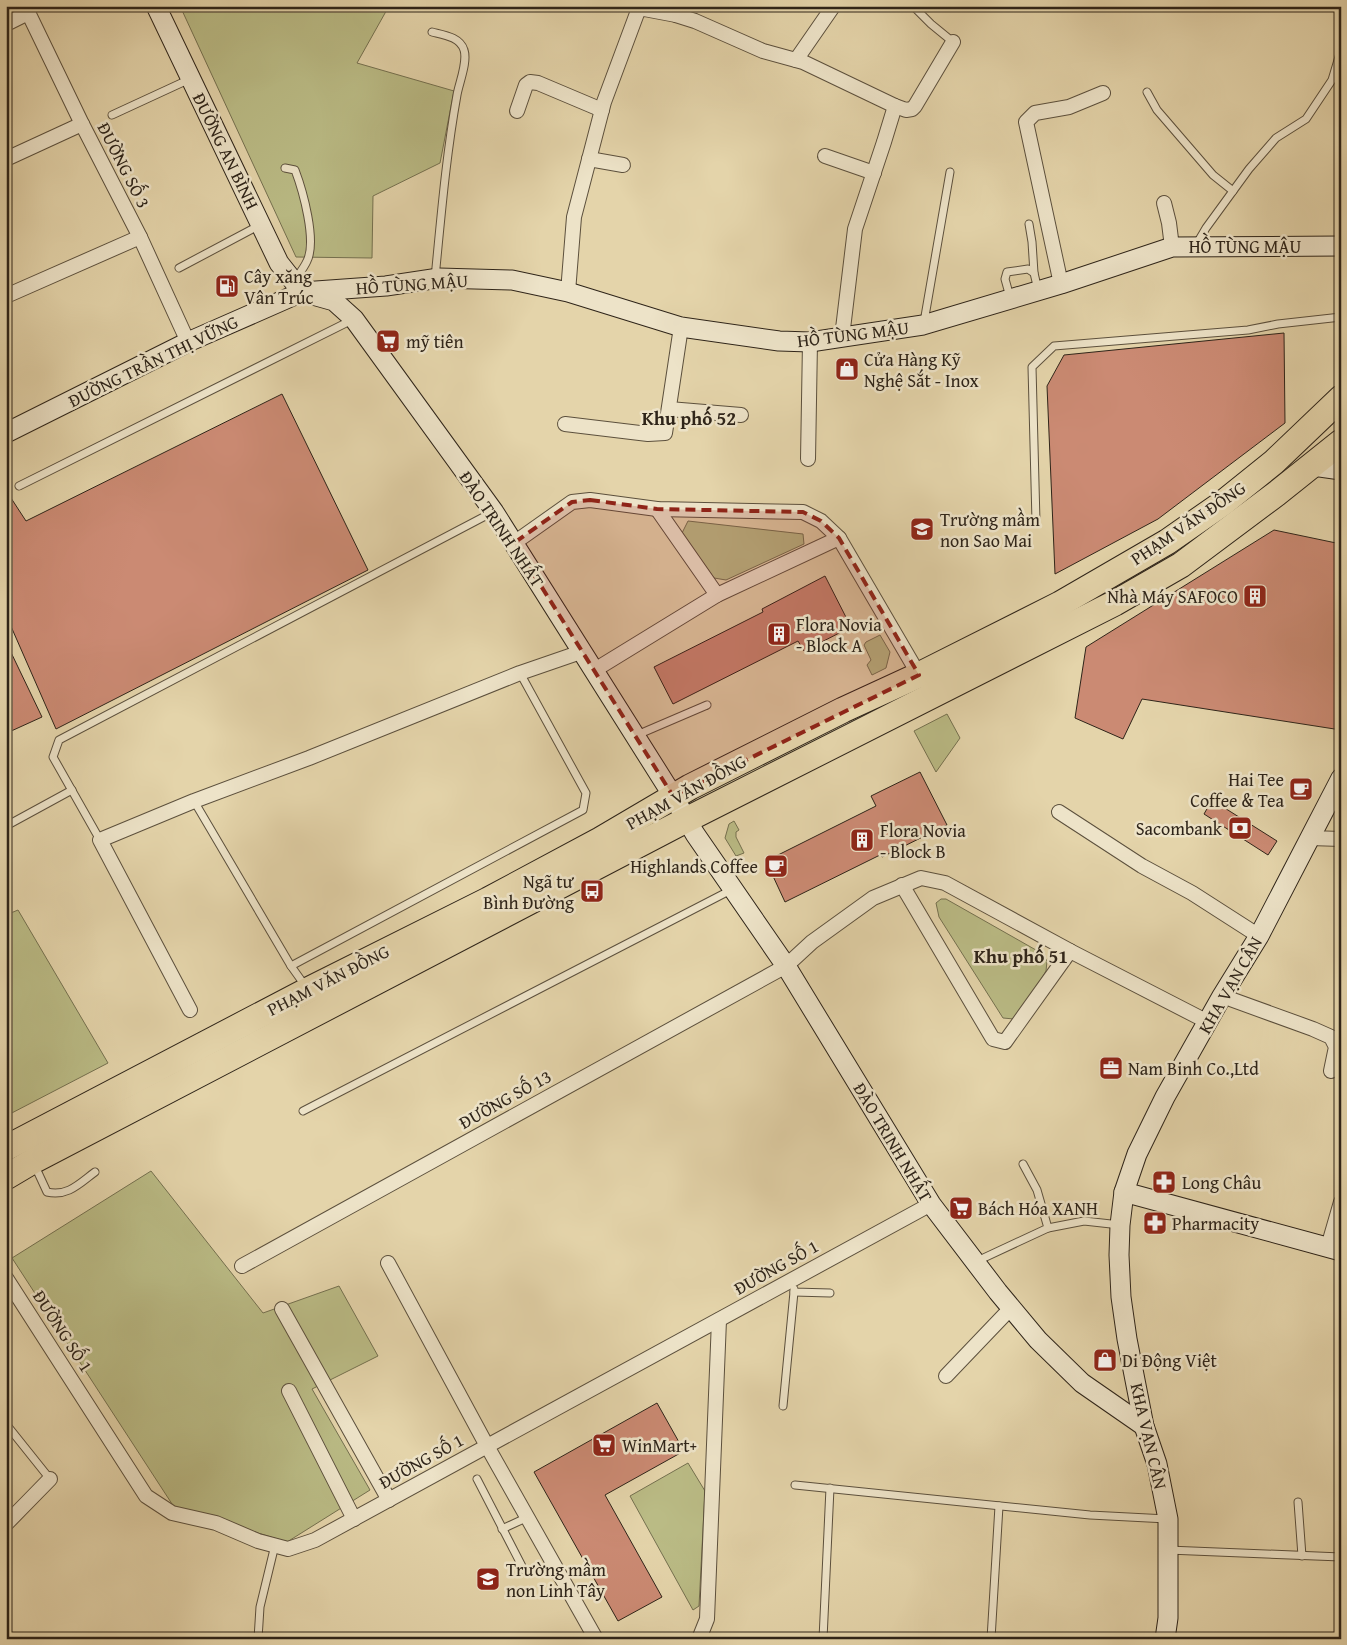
<svg xmlns="http://www.w3.org/2000/svg" width="1347" height="1645" font-family="'Gentium Book Plus',serif">
  <rect width="100%" height="100%" fill="#e4d4aa"/>
  <filter id="stains"><feTurbulence type="fractalNoise" baseFrequency=".004" numOctaves="4"/><feColorMatrix values="0 0 0 0 .2 0 0 0 0 .09 0 0 0 0 .02 0 0 0 .5 -.17"/></filter>
  <radialGradient id="worn" r=".72"><stop offset=".6" stop-color="#630" stop-opacity="0"/><stop offset="1" stop-color="#630" stop-opacity=".3"/></radialGradient>
  <!-- green -->
  <g fill="#babb85" stroke="#74704f">
    <polygon points="180,6 389,6 357,63 454,91 440,163 373,196 372,258 296,257"/>
    <polygon points="688,521 803,534 804,544 726,580 714,578 682,533"/>
    <polygon points="880,635 890,652 886,668 872,675 867,665 871,660 864,645 866,642"/>
    <polygon points="947,714 960,738 936,772 914,731"/>
    <polygon points="734,821 739,830 736,832 736,837 744,853 736,856 725,838 729,824"/>
    <polygon points="941,899 946,899 1043,954 1047,961 1046,971 1021,1014 1014,1019 1003,1018 939,917 936,903"/>
    <polygon points="18,910 108,1063 6,1116 6,915"/>
    <polygon points="151,1171 263,1313 339,1286 378,1356 312,1389 370,1490 287,1542 174,1507 12,1258"/>
    <polygon points="688,1463 705,1491 699,1606 693,1610 630,1496"/>
  </g>
  <!-- building -->
  <g fill="#cb8a73" stroke="#2e2419">
    <polygon points="1284,333 1285,423 1158,519 1055,574 1047,386 1064,355"/>
    <polygon points="282,394 368,570 56,729 6,615 6,500 11,498 26,521"/>
    <polygon points="1274,530 1341,544 1341,730 1142,699 1123,739 1075,718 1086,647"/>
    <polygon points="825,576 851,627 804,651 798,641 673,704 654,667 763,612 762,609"/>
    <polygon points="6,642 42,717 9,732 6,726"/>
    <polygon points="920,772 947,825 882,857 880,855 785,902 766,861 876,806 871,796"/>
    <polygon points="1212,800 1277,841 1268,855 1204,814"/>
    <polygon points="657,1403 684,1451 605,1495 662,1597 618,1621 534,1472"/>
  </g>
  <g fill="none" stroke-linecap="round" stroke-linejoin="round">
    <!-- lane casing -->
    <g stroke="#5c503d" stroke-width="9">
      <g id="lane">
        <polyline points="913,6 931,24 953,42"/>
        <path d="M432,32C444,35 460,37 464,50C468,62 459,83 457,95C446,156 441,217 435,278"/>
        <polyline points="1147,92 1157,110 1213,175 1233,191"/>
        <polyline points="112,115 190,79"/>
        <path d="M285,168L295,170C303,191 317,241 307,261C304,268 298,275 294,281"/>
        <polyline points="1029,224 1032,242 1034,273"/>
        <polyline points="1196,245 1206,228 1249,169 1276,138 1306,119 1332,80 1341,50"/>
        <polyline points="179,268 260,225"/>
        <polyline points="1010,297 1005,279 1007,272 1028,269 1034,273 1038,290"/>
        <polyline points="924,322 950,172"/>
        <polyline points="19,486 352,320"/>
        <polyline points="1036,522 1032,367 1054,346 1248,330 1278,324 1341,317"/>
        <polyline points="637,735 707,705"/>
        <polyline points="194,801 291,966 306,987"/>
        <polyline points="6,826 72,790"/>
        <polyline points="100,840 53,757 59,740 493,512"/>
        <polyline points="291,966 583,810 586,793 520,673"/>
        <polyline points="303,1111 731,890"/>
        <path d="M35,1166L47,1192C68,1197 80,1183 95,1172"/>
        <polyline points="1048,1228 1084,1221 1120,1225"/>
        <polyline points="975,1262 1048,1228 1037,1190 1023,1164"/>
        <polyline points="794,1289 794,1292 830,1293"/>
        <polyline points="783,1406 794,1292"/>
        <polyline points="6,1424 50,1479"/>
        <polyline points="477,1479 524,1570"/>
        <polyline points="795,1485 1090,1515 1167,1519"/>
        <polyline points="1298,1502 1302,1556"/>
        <polyline points="502,1529 528,1517"/>
        <polyline points="1168,1550 1341,1557"/>
        <polyline points="258,1639 260,1607 275,1545"/>
        <polyline points="823,1639 830,1488"/>
        <polyline points="991,1639 999,1506"/>
      </g>
    </g>
    <!-- street casing -->
    <g stroke="#5c503d" stroke-width="16">
      <g id="street">
        <polyline points="25,6 82,124 140,237 188,342"/>
        <polyline points="676,15 695,21 763,51 803,62 895,106 906,110 912,109 915,106 953,42"/>
        <polyline points="6,24 28,13"/>
        <polyline points="796,60 832,8"/>
        <polyline points="517,111 526,85 530,82 538,83 602,110"/>
        <polyline points="825,156 874,173"/>
        <polyline points="6,159 82,124"/>
        <polyline points="589,159 623,165"/>
        <polyline points="1164,203 1169,223 1172,247"/>
        <polyline points="1061,284 1026,122 1035,113 1069,107 1103,93"/>
        <polyline points="568,292 574,217 604,102 639,8 676,15 681,6"/>
        <polyline points="6,296 140,237"/>
        <polyline points="842,337 855,229 884,142 895,106"/>
        <polyline points="669,409 741,415"/>
        <polyline points="565,424 648,434 665,433 681,327"/>
        <polyline points="808,459 810,342"/>
        <polyline points="657,509 717,595"/>
        <polyline points="514,543 572,502 590,500 657,509 803,512 821,521 839,538 919,675"/>
        <polyline points="593,671 717,595 839,538"/>
        <polyline points="1059,812 1142,866 1192,893 1259,936"/>
        <polyline points="1310,838 1341,839"/>
        <polyline points="902,885 993,1039 1005,1042 1070,951"/>
        <polyline points="1222,996 1313,1029 1331,1037 1336,1047 1331,1071"/>
        <polyline points="190,1010 100,840 194,801 309,758 520,673 581,652"/>
        <polyline points="1328,1247 1341,1202"/>
        <polyline points="388,1263 487,1446 596,1639"/>
        <polyline points="242,1266 786,966 812,942 873,898 921,878 945,883 1070,951 1208,1022"/>
        <polyline points="6,1278 146,1496 172,1513 216,1523 258,1541 288,1549 315,1540 931,1204"/>
        <polyline points="282,1309 389,1500"/>
        <polyline points="946,1376 1011,1308"/>
        <polyline points="289,1391 354,1519"/>
        <polyline points="6,1524 50,1479"/>
        <polyline points="699,1639 707,1619 719,1320"/>
      </g>
    </g>
    <!-- secondary casing -->
    <g stroke="#2e2419" stroke-width="21">
      <g id="secondary">
        <polyline points="156,6 279,263 302,292"/>
        <polyline points="302,292 334,301 354,319 494,512 673,796 695,834 786,966 931,1204 998,1292 1038,1340 1082,1383 1144,1426"/>
        <polyline points="6,433 188,342 302,292 386,286 439,278 512,280 568,292 681,327 779,341 810,342 923,325 1061,284 1172,247 1341,246"/>
        <polyline points="1313,466 1341,470"/>
        <polyline points="1124,1192 1341,1251"/>
        <polyline points="1165,1639 1168,1618 1168,1519 1157,1464 1144,1426 1127,1339 1121,1297 1119,1255 1120,1225 1124,1192 1137,1154 1165,1097 1222,996 1259,936 1341,778"/>
      </g>
    </g>
    <!-- highway casing -->
    <g stroke="#2e2419" stroke-width="27">
      <g id="highway">
        <polyline points="6,1148 308,990 488,900 600,840 690,787 843,710 919,675 1060,604 1167,542 1223,503 1274,462 1341,398"/>
        <polyline points="6,1177 33,1161 686,820 1115,603 1181,565 1276,494 1341,442"/>
      </g>
    </g>
    <!-- lane -->
    <use href="#lane" stroke="#ede3c8" stroke-width="7"/>
    <!-- street -->
    <use href="#street" stroke="#ede3c8" stroke-width="14"/>
    <!-- secondary -->
    <use href="#secondary" stroke="#ede3c8" stroke-width="19"/>
    <!-- highway -->
    <use href="#highway" stroke="#e4d4aa" stroke-width="25"/>
  </g>
  <!-- marked area -->
  <path fill="#8f2418" fill-opacity="0.2" stroke="#8f2418" stroke-width="4" stroke-dasharray="10 6" stroke-linejoin="round" d="M590,500L657,509L803,512L821,521L839,538L919,675L673,796L514,543L572,502Z"/>
  <!-- icons -->
  <defs>
    <g id="fuel-square" transform="scale(1.25)"><rect x="-9" y="-9" width="18" height="18" rx="4" fill="#8f2418" stroke="#ede3c8"/><path d="M-5.5-6h7V0h2V4h1.3V-2.5L3-4.5l.8-.8L6-3V5H2.5V1h-1V6h-7ZM-4.2-4.7v3.2H.2V-4.7Z" fill="#fff"/></g>
    <g id="supermarket-square" transform="scale(1.25)"><rect x="-9" y="-9" width="18" height="18" rx="4" fill="#8f2418" stroke="#ede3c8"/><path d="M-6-5.5h2.5l.6 2H6L4.5 2H-2.5L-4.4-4H-6ZM-1.5 3.2a1.3 1.3 0 1 0 .1 0ZM3 3.2a1.3 1.3 0 1 0 .1 0Z" fill="#fff"/></g>
    <g id="shop-square" transform="scale(1.25)"><rect x="-9" y="-9" width="18" height="18" rx="4" fill="#8f2418" stroke="#ede3c8"/><path d="M-5-2.5h2.3a2.7 3.5 0 0 1 5.4 0H5L5.5 6h-11ZM-1.5-2.5h3a1.5 2.3 0 0 0-3 0Z" fill="#fff"/></g>
    <g id="school-square" transform="scale(1.25)"><rect x="-9" y="-9" width="18" height="18" rx="4" fill="#8f2418" stroke="#ede3c8"/><path d="M0-5L7-2L0 1L-7-2ZM-4 1L0 2.5L4 1V4Q0 6-4 4Z" fill="#fff"/></g>
    <g id="building-square" transform="scale(1.25)"><rect x="-9" y="-9" width="18" height="18" rx="4" fill="#8f2418" stroke="#ede3c8"/><path d="M-4-6H4V6H1V3H-1V6H-4ZM-2.5-4.3h1.7v1.8h-1.7ZM.8-4.3h1.7v1.8H.8ZM-2.5-1h1.7V.8h-1.7ZM.8-1h1.7V.8H.8Z" fill="#fff"/></g>
    <g id="cafe-square" transform="scale(1.25)"><rect x="-9" y="-9" width="18" height="18" rx="4" fill="#8f2418" stroke="#ede3c8"/><path d="M-5.5-4.5H6V0H3Q3 3.5 0 3.5H-2.5Q-5.5 3.5-5.5 0ZM3-3.2v2h1.7v-2ZM-6 4.5H4V6H-6Z" fill="#fff"/></g>
    <g id="bank-square" transform="scale(1.25)"><rect x="-9" y="-9" width="18" height="18" rx="4" fill="#8f2418" stroke="#ede3c8"/><path d="M-6-4H6V4H-6ZM0-2.3a2.3 2.3 0 1 0 0 4.6a2.3 2.3 0 1 0 0-4.6Z" fill="#fff"/></g>
    <g id="bus-square" transform="scale(1.25)"><rect x="-9" y="-9" width="18" height="18" rx="4" fill="#8f2418" stroke="#ede3c8"/><path d="M-5-6H5V4H4V6H2V4H-2V6H-4V4H-5ZM-3.5-4V0h7V-4ZM-3.5 1.2v1.5H-2V1.2ZM2 1.2v1.5H3.5V1.2Z" fill="#fff"/></g>
    <g id="office-square" transform="scale(1.25)"><rect x="-9" y="-9" width="18" height="18" rx="4" fill="#8f2418" stroke="#ede3c8"/><path d="M-6-3h4V-5.5h4V-3h4V5H-6ZM-1-4.5V-3h2v-1.5ZM-6 0V1H6V0Z" fill="#fff"/></g>
    <g id="pharmacy-square" transform="scale(1.25)"><rect x="-9" y="-9" width="18" height="18" rx="4" fill="#8f2418" stroke="#ede3c8"/><path d="M-2-6h4v4h4v4h-4v4h-4v-4h-4v-4h4Z" fill="#fff"/></g>
  </defs>
  <g fill-rule="evenodd">
    <use href="#fuel-square" x="227" y="286"/>
    <use href="#supermarket-square" x="388" y="341"/>
    <use href="#shop-square" x="847" y="369"/>
    <use href="#school-square" x="922" y="529"/>
    <use href="#building-square" x="1255" y="596"/>
    <use href="#building-square" x="779" y="634"/>
    <use href="#cafe-square" x="1301" y="789"/>
    <use href="#bank-square" x="1240" y="828"/>
    <use href="#building-square" x="862" y="840"/>
    <use href="#cafe-square" x="776" y="866"/>
    <use href="#bus-square" x="592" y="891"/>
    <use href="#office-square" x="1111" y="1068"/>
    <use href="#pharmacy-square" x="1164" y="1182"/>
    <use href="#supermarket-square" x="961" y="1208"/>
    <use href="#pharmacy-square" x="1155" y="1223"/>
    <use href="#shop-square" x="1105" y="1360"/>
    <use href="#supermarket-square" x="604" y="1445"/>
    <use href="#school-square" x="488" y="1579"/>
  </g>
  <g text-anchor="middle" dominant-baseline="central" stroke-width="5" stroke-linejoin="round" paint-order="stroke">
    <!-- street labels -->
    <g font-size="18" fill="#2e2419" stroke="#ede3c8">
      <text transform="translate(226 151) rotate(64)">ĐƯỜNG AN BÌNH</text>
      <text transform="translate(124 165) rotate(63)">ĐƯỜNG SỐ 3</text>
      <text x="1245" y="246">HỒ TÙNG MẬU</text>
      <text transform="translate(412 284) rotate(-4)">HỒ TÙNG MẬU</text>
      <text transform="translate(853 334) rotate(-7)">HỒ TÙNG MẬU</text>
      <text transform="translate(153 361) rotate(-26)">ĐƯỜNG TRẦN THỊ VỮNG</text>
      <text transform="translate(1188 523) rotate(-34)">PHẠM VĂN ĐỒNG</text>
      <text transform="translate(502 529) rotate(56)">ĐÀO TRINH NHẤT</text>
      <text transform="translate(686 792) rotate(-29)">PHẠM VĂN ĐỒNG</text>
      <text transform="translate(328 980) rotate(-27)">PHẠM VĂN ĐỒNG</text>
      <text transform="translate(1230 985) rotate(-60)">KHA VẠN CÂN</text>
      <text transform="translate(505 1099) rotate(-29)">ĐƯỜNG SỐ 13</text>
      <text transform="translate(893 1142) rotate(59)">ĐÀO TRINH NHẤT</text>
      <text transform="translate(776 1267) rotate(-29)">ĐƯỜNG SỐ 1</text>
      <text transform="translate(63 1331) rotate(57)">ĐƯỜNG SỐ 1</text>
      <text transform="translate(1149 1436) rotate(77)">KHA VẠN CÂN</text>
      <text transform="translate(421 1461) rotate(-29)">ĐƯỜNG SỐ 1</text>
    </g>
    <!-- poi labels -->
    <g font-size="18" fill="#2e2419" stroke="#ede3c8" text-anchor="start">
      <text x="244" y="276">Cây xăng<tspan x="244" dy="21">Vân Trúc</tspan></text>
      <text x="406" y="341">mỹ tiên</text>
      <text x="864" y="359">Cửa Hàng Kỹ<tspan x="864" dy="21">Nghệ Sắt - Inox</tspan></text>
      <text x="940" y="519">Trường mầm<tspan x="940" dy="21">non Sao Mai</tspan></text>
      <text x="1238" y="596" text-anchor="end">Nhà Máy SAFOCO</text>
      <text x="796" y="624">Flora Novia<tspan x="796" dy="21">- Block A</tspan></text>
      <text x="1284" y="779" text-anchor="end">Hai Tee<tspan x="1284" dy="21">Coffee &amp; Tea</tspan></text>
      <text x="1222" y="828" text-anchor="end">Sacombank</text>
      <text x="880" y="830">Flora Novia<tspan x="880" dy="21">- Block B</tspan></text>
      <text x="758" y="866" text-anchor="end">Highlands Coffee</text>
      <text x="574" y="881" text-anchor="end">Ngã tư<tspan x="574" dy="21">Bình Đường</tspan></text>
      <text x="1128" y="1068">Nam Binh Co.,Ltd</text>
      <text x="1182" y="1182">Long Châu</text>
      <text x="978" y="1208">Bách Hóa XANH</text>
      <text x="1172" y="1223">Pharmacity</text>
      <text x="1122" y="1360">Di Động Việt</text>
      <text x="622" y="1445">WinMart+</text>
      <text x="506" y="1569">Trường mầm<tspan x="506" dy="21">non Linh Tây</tspan></text>
    </g>
    <!-- neighbourhood labels -->
    <g font-size="19" font-weight="bold" fill="#2e2419" stroke="#ede3c8">
      <text x="689" y="418">Khu phố 52</text>
      <text x="1021" y="956">Khu phố 51</text>
    </g>
  </g>
  <!-- margin -->
  <rect width="1347" height="1645" fill="none" stroke="#e4d4aa" stroke-width="25"/>
  <rect x="8" y="8" width="1332" height="1630" fill="none" stroke="#2e2419" stroke-width="2.5"/>
  <rect x="12" y="12" width="1322" height="1620" fill="none" stroke="#2e2419"/>
  <rect width="100%" height="100%" filter="url(#stains)"/>
  <rect width="100%" height="100%" fill="url(#worn)"/>
</svg>
